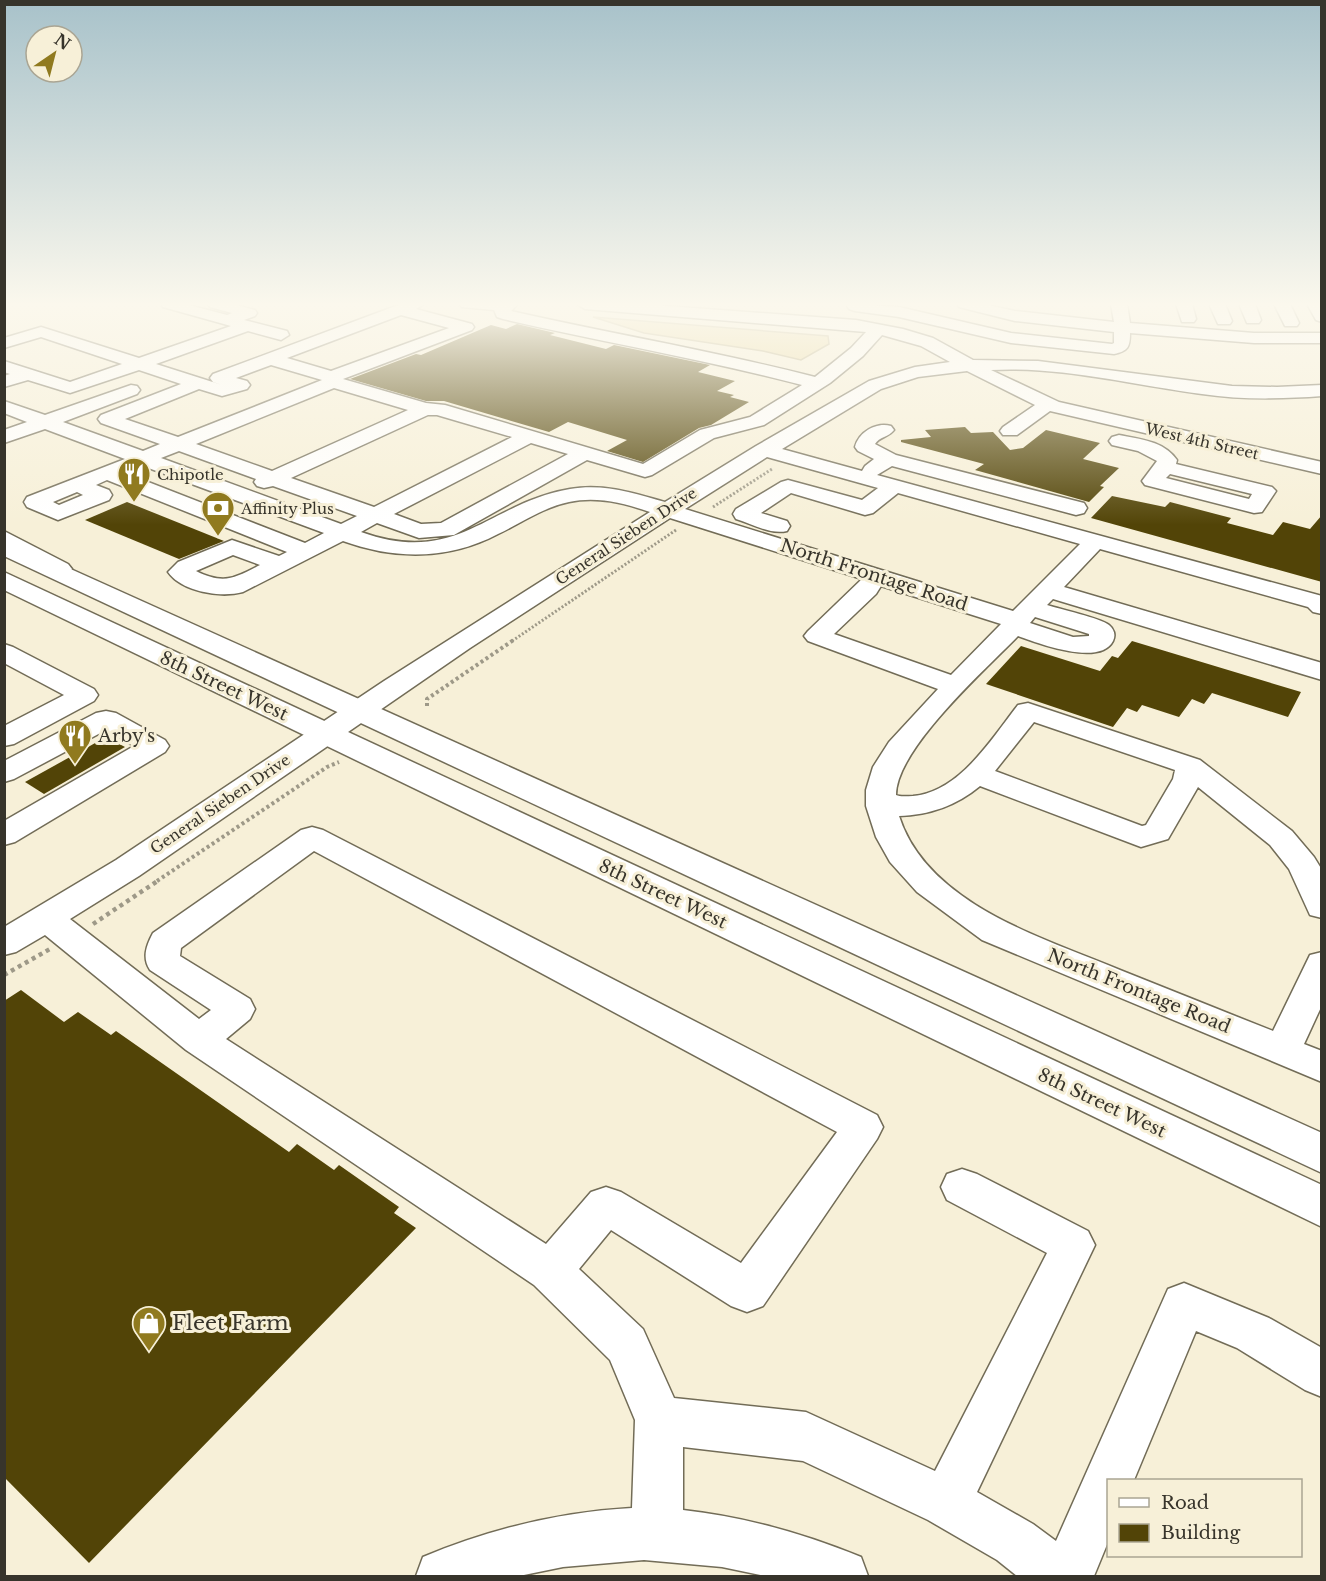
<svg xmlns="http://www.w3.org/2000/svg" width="1326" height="1581" font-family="'Libre Baskerville',serif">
  <rect width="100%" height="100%" fill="#f7f0d8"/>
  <!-- water -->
  <polygon fill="#e8d89e" stroke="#b3a77c" stroke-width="1.5" points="593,317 828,336 829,344 801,360 763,351 644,333"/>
  <!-- building -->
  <g fill="#524407">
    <polygon points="517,324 555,333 550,335 606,349 614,345 710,365 698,372 735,381 717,391 734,395 730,397 749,402 711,425 699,428 643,462 607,451 627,440 568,422 549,432 444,401 426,401 350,379 416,354 421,355 491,325 506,329"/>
    <polygon points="965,427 971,433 993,432 1010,450 1023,448 1046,430 1100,443 1083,459 1119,468 1100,486 1104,487 1089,502 975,470 984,464 901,442 901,440 931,437 925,430"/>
    <polygon points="1112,496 1165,507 1170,502 1231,518 1227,523 1273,535 1283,522 1310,529 1322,515 1322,582 1091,518"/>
    <polygon points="127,502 224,541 179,559 85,520"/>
    <polygon points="1132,641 1301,692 1288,717 1212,693 1204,704 1192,699 1179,717 1142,705 1137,712 1127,708 1113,727 986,684 1021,646 1100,671 1112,656 1118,658"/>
    <polygon points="106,737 125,747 44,794 25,782"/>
    <polygon points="21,990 64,1022 78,1012 111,1035 116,1031 289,1152 297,1144 334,1170 339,1165 399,1207 394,1213 416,1228 89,1563 4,1477 4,1001"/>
  </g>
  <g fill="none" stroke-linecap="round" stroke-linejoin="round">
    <!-- minor casing -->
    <g stroke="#726c57" stroke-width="3">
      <g id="minor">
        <path d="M161,304H185L227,315L232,313L210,307L208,304H232L255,310L257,313L255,316L244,320L287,331L289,335L281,340L248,331L156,364L222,385L213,382L210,378L213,374L393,307L403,304H424L416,309L472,324L474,327L472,330L343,379L426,403L445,405L643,464L700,430L750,417L802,385C703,359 603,342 503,319L497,317L494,310L462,307L460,304H518L511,311C612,334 714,351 815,377L851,348L866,332L585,309L577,304H640L856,320L903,329L933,338L973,360L1038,361L1232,386L1277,387L1322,385V396C1282,399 1242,400 1202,394C1132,385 1061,366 991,370L1059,402L1322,462V474L1050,411L1017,435H1003L1000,431L1003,427L1035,405L967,371L918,377L881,389L782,449L862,471L865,466L874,459L858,451L855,447C859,432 876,422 891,426L894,430C889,437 879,437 875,444L896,455L1084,503L1087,508L1084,513L1076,515L892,466L877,475L1322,596V614L1313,612L1308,607L1100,549L1064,587L1322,663V680L1053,599L1047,605C1059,609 1101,618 1109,625C1114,629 1116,635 1113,641C1100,667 1037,643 1018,636C985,670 896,749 896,795C900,797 907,796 913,796C960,792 992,738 1018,705L1028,703L1200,760L1292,831L1314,857L1322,870V918L1310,915L1289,869L1270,845L1198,787L1168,839L1141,847L980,786C956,806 929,815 899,816C927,904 1043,938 1120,970C1171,990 1222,1011 1273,1031L1310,955L1322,952V1005L1304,1044L1322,1051V1082L982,940L917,892L890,862L876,837L866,806V790L873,767L889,742L938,689L808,641L804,636L808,631L862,579L670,518L470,648L139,876L70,919L199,1019L211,1010L150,970C142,958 146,946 153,933L301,830L312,827L323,830L877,1115L883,1127L877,1139L763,1306L747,1312L731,1306L611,1230L579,1269L643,1329L674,1398L806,1412L935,1471L1047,1253L947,1200L941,1187L947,1174L962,1169L977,1174L1088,1231L1095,1245L977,1492L1033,1524L1056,1541L1168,1289L1184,1283L1269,1318L1322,1348V1397L1305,1390L1237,1348L1196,1331L1134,1480H1108V1542L1094,1576H1017L997,1560L928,1520L803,1461L683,1447V1510C745,1517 803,1533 861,1557L868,1576H765L722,1567L644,1560L563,1567L519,1576H416L423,1557C490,1529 559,1512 632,1508L635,1420L610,1360L534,1285L186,1050L45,935L16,952L4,955V927L116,860L384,681L650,512C624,503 597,496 569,502C544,507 521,523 498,534C449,560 395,560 343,541L243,592C221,598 182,592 168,572L178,562L232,540L279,556L287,552L107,480L96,485L109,490L112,495L109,500L58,520L27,507L24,502L27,497L125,459L45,429L4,443V430L27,422L4,413V401L45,415L131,385L137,386L140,390L137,394L63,422L143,451L160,444L101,423L98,419L101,415L181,384L139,370L70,393L28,380L4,387V376L10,374L4,372V361L70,382L122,364L41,337L4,348V338L41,327L139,358L231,326L163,307ZM401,315L449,328L331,371L287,358ZM882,335L921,346L950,362L915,367L869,381L756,446L665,502C634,493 603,483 570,489C488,503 458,567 361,532L377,523L419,538L454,535L587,460L645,477L652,475L714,438L764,425L830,383L863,356ZM271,365L322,380L178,437L125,419L199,389L222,396L247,389L250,385L247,381L236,378ZM334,388L408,410L272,471L196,444ZM428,415H437L512,437L374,507L291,478ZM531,443L568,454L441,523L421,524L394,514ZM179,451L256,479L254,482L257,486L264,488L273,486L357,516L341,524L161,458ZM767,457L878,488L862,500L788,480L781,482L736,509L733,514L736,519C752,524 771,535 787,531L790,526L787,521L761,513L791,493L865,515L873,513L898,493L1080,544L1013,611L685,509ZM143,466L324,533L305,543L125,473ZM77,492L83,495L59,505L53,502ZM233,555L260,565C235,578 224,585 196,571ZM881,586L1001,624L951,675L834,634L876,594ZM1035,617L1089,634V636L1073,637L1030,623ZM1034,722L1175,770L1173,779L1146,825L1142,826L995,771ZM314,851L837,1132L741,1263L621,1192L606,1187L591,1192L546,1244L226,1039L250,1019L255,1009L250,999L180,956L181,948Z"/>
        <path d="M849,304L899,307L1011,333L1112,344L1114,343V332L1015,321L959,307L957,304H983L1015,311L1114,322L1111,304H1127L1130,323L1254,333H1322V343H1254L1130,333C1130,347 1128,351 1114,354L1011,343L899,317L855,311L849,309L847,306Z"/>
        <polygon points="1176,304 1192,304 1196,319 1194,322 1182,322"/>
        <polygon points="1209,304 1225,304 1232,321 1230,324 1218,324"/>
        <polygon points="1239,304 1255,304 1261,320 1259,323 1247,323"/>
        <polygon points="1274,304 1290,304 1299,323 1297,326 1285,326"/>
        <polygon points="1307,304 1322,304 1322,322 1316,320"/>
        <path d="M1119,435C1140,439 1164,441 1177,460L1176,464L1272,487L1276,491L1262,512L1254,513L1145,485L1142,481L1157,461L1138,451L1112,445L1109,441L1112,437ZM1170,474L1252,494L1249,499L1166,478Z"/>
        <polygon points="4,531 68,564 72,569 68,574 60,576 52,574 4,548"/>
        <polygon points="4,644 13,647 94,689 98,695 94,701 14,744 4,746 4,726 64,695 4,663"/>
        <polygon points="106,711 116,713 165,740 169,746 165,752 15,842 4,845 4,821 134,746 106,730 14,779 4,782 4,761 96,713"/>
      </g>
    </g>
    <!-- highway casing -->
    <g stroke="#726c57" stroke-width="3">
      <g id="highway">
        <polygon points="4,539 1322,1133 1322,1173 4,556"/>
        <polygon points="4,572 1322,1185 1322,1227 4,590"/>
      </g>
    </g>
    <!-- path-far2 -->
    <g stroke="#9e9988" stroke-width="3" stroke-dasharray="2 2" stroke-linecap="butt">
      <polyline points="713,507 772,469"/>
      <polyline points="512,641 676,530"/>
    </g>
    <!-- path-far1 -->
    <g stroke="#9e9988" stroke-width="4" stroke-dasharray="3 3" stroke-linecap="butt">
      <polyline points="427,706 427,699 515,639"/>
      <polyline points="157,881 327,767 339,762"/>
    </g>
    <!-- path -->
    <g stroke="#9e9988" stroke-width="4.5" stroke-dasharray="4 4" stroke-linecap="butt">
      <polyline points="93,924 159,880"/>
      <polyline points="4,975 50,949"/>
    </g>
    <!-- minor -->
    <use href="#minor" fill="#fff" fill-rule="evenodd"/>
    <!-- highway -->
    <use href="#highway" fill="#fff" fill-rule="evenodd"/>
  </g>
  <!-- sky -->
  <linearGradient id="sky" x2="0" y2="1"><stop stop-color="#a8c2ca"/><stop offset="0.58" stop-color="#fbf8ed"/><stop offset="1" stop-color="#fbf8ed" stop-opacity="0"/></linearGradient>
  <rect width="1326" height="525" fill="url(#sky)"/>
  <!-- icons -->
  <defs>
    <g id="restaurant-pin" transform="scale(1.725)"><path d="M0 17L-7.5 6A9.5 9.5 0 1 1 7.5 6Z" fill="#907a1f" stroke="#f7f0d8"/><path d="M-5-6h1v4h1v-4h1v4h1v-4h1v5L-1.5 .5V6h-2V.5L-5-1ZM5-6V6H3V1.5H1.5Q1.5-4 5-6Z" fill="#fff"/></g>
    <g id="bank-pin" transform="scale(1.725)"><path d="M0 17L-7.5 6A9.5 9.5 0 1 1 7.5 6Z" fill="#907a1f" stroke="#f7f0d8"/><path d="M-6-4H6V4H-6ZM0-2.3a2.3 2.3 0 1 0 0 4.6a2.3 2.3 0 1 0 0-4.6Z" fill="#fff"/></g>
    <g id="shop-pin" transform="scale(1.725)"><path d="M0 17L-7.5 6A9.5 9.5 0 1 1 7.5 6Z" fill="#907a1f" stroke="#f7f0d8"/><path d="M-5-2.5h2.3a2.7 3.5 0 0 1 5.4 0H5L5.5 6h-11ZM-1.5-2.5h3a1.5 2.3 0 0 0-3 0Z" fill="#fff"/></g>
  </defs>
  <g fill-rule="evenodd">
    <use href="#restaurant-pin" x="134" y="474"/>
    <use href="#bank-pin" x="218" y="508"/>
    <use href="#restaurant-pin" x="75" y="736"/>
    <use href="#shop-pin" x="149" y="1323"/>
  </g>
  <g text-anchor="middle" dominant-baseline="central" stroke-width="6" stroke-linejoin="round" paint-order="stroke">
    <!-- far-street labels -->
    <g font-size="15" fill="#37342b" stroke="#f7f0d8">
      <text transform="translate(1202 441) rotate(13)">West 4th Street</text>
      <text transform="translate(626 536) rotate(-33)">General Sieben Drive</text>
      <text transform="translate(220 804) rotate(-34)">General Sieben Drive</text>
    </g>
    <!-- far-poi labels -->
    <g font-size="15" fill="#37342b" stroke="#f7f0d8" text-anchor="start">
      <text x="157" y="474">Chipotle</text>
      <text x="241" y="508">Affinity Plus</text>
    </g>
    <!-- street labels -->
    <g font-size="18" fill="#37342b" stroke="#f7f0d8">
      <text transform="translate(874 575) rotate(18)">North Frontage Road</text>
      <text transform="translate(224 686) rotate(25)">8th Street West</text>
      <text transform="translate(663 894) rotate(25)">8th Street West</text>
      <text transform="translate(1139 991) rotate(22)">North Frontage Road</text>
      <text transform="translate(1102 1103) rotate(25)">8th Street West</text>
    </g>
    <!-- poi labels -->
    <g font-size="18" fill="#37342b" stroke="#f7f0d8" text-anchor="start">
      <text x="98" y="736">Arby's</text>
    </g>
    <!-- near-poi labels -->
    <g font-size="21" fill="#37342b" stroke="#f7f0d8" text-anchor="start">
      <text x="172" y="1323">Fleet Farm</text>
    </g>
  </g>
  <!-- border -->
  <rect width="1326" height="1581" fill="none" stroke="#37342b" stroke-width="12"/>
  <!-- legend -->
  <rect x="1107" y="1479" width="195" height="78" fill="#f7f0d8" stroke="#aaa593" stroke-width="1.5"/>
  <rect x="1119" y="1498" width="30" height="9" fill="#ffffff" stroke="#aaa593" stroke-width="1.5"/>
  <text x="1161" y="1509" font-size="18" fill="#37342b">Road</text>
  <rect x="1119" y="1524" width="30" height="18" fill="#524407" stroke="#aaa593" stroke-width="1.5"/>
  <text x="1161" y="1539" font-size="18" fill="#37342b">Building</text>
  <!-- north arrow -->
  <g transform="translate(54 54) rotate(35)"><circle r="28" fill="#f7f0d8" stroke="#aaa593" stroke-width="1.5"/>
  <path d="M0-4.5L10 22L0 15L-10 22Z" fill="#907a1f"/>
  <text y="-9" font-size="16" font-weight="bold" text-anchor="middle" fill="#37342b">N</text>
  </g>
</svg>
